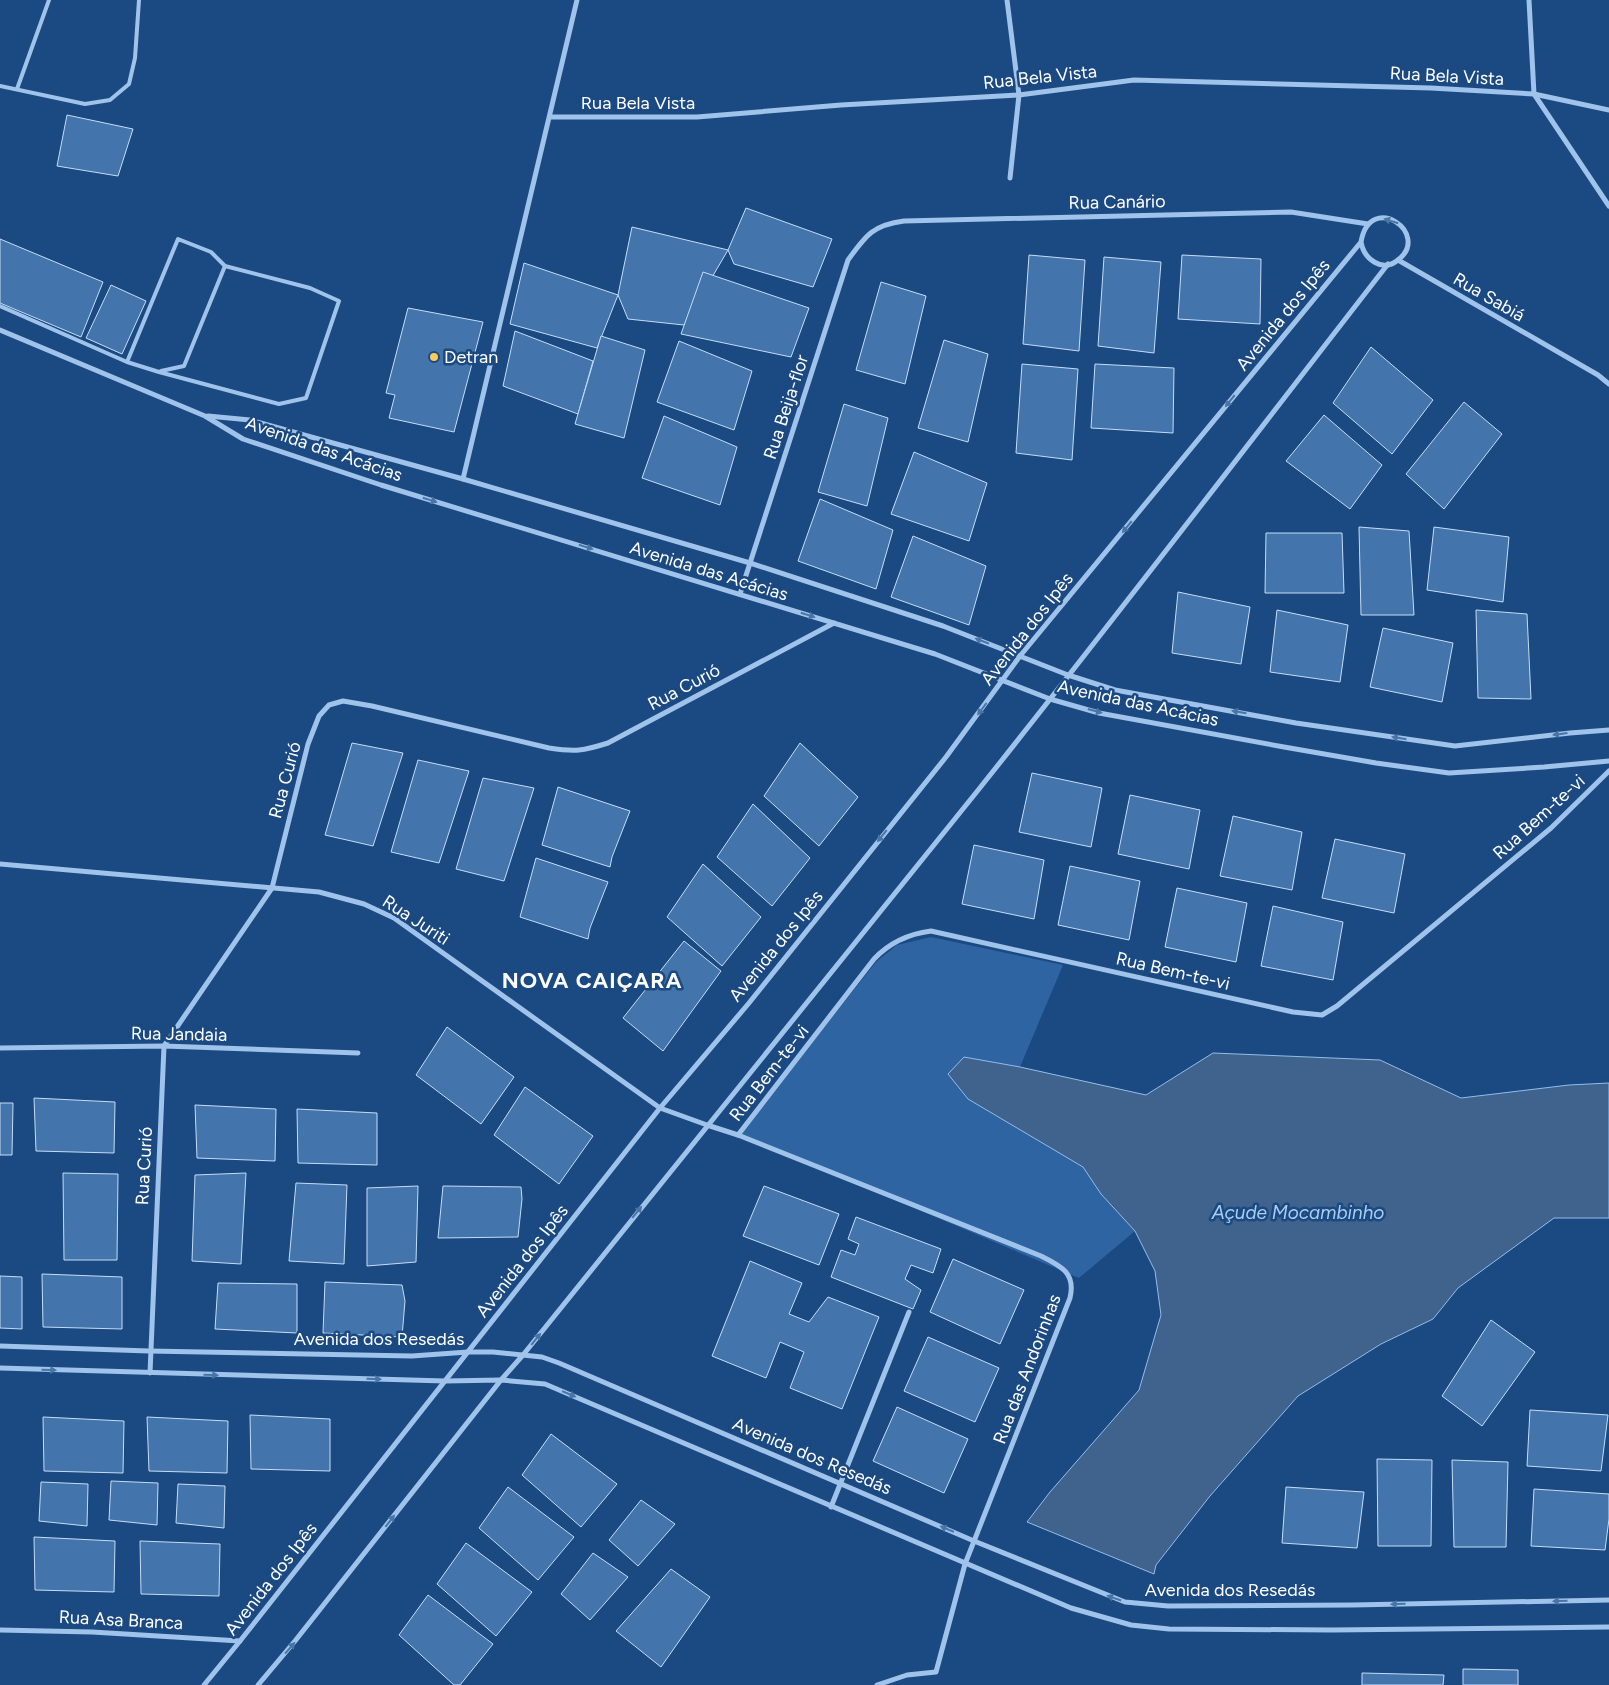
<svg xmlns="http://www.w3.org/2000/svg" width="1609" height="1685" font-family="Figtree,sans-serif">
  <rect width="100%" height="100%" fill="#1b4a82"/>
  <!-- green -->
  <polygon fill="#2e64a1" points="931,937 1063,965 1020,1067 964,1057 968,1099 1083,1167 1101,1194 1135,1231 1079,1278 740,1134 876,962 897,945"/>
  <!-- water -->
  <polygon fill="#3f638c" stroke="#92beed" points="1213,1053 1380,1060 1461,1098 1569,1085 1609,1083 1609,1218 1554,1218 1458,1288 1433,1319 1381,1344 1298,1396 1210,1496 1156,1565 1154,1574 1027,1522 1050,1492 1139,1390 1161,1315 1155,1271 1135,1231 1101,1194 1083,1167 968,1099 948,1074 964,1057 1020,1067 1146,1095"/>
  <!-- building -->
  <g fill="#4374ab" stroke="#c4ddf8">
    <polygon points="67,115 133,129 118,176 57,166"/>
    <polygon points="746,208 832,239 813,287 734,264 728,250"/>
    <polygon points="632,227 728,250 684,325 628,319 618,295"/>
    <polygon points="0,239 103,282 81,337 0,303"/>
    <polygon points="1029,255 1085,260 1079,351 1023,344"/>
    <polygon points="1182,255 1261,259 1260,324 1178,319"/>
    <polygon points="1104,257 1161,262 1154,353 1098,346"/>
    <polygon points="524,263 618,295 597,348 510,324"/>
    <polygon points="703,272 809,308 791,357 681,334"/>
    <polygon points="881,282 926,296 905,384 856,370"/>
    <polygon points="111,285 146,301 122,354 86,338"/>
    <polygon points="408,308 483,322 454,432 389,418 395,395 386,393"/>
    <polygon points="515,331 593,361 578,414 503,386"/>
    <polygon points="601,336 645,350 624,438 575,424"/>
    <polygon points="944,340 988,354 968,442 918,428"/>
    <polygon points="679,341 752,371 734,430 657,402"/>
    <polygon points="1371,347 1433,400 1392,454 1333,403"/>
    <polygon points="1022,364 1078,369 1072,460 1016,453"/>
    <polygon points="1095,364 1174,368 1173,433 1091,428"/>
    <polygon points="1464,402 1502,434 1444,509 1406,474"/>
    <polygon points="844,404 888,418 867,506 818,492"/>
    <polygon points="1324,415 1382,465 1350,509 1286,461"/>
    <polygon points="664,416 737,447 720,505 642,478"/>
    <polygon points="914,452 987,483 969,541 891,514"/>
    <polygon points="820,499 893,530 876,589 798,561"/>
    <polygon points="1359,527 1409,531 1414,615 1361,615"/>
    <polygon points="1434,527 1509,537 1503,602 1427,590"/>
    <polygon points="1266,533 1342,533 1344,593 1265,593"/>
    <polygon points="913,536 986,566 969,625 891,597"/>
    <polygon points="1178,592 1250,607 1241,664 1172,653"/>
    <polygon points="1277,610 1348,625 1340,682 1270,672"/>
    <polygon points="1476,610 1527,614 1531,699 1478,698"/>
    <polygon points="1383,628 1453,643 1442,702 1370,687"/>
    <polygon points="352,743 403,753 373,846 325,835"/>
    <polygon points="800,743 858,797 819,846 764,796"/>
    <polygon points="418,760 469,771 439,863 391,852"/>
    <polygon points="1032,773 1102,788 1091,847 1019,832"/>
    <polygon points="483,778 534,788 504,881 456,869"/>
    <polygon points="558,787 630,811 612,857 610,867 542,845"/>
    <polygon points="1130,795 1200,810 1189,869 1118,854"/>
    <polygon points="753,804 810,858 772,906 717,857"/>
    <polygon points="1233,816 1302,832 1292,890 1220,876"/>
    <polygon points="1335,839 1405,854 1394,913 1322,898"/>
    <polygon points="974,845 1044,860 1034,919 962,904"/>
    <polygon points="536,858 608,882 590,928 588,939 520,917"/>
    <polygon points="703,864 761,917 722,966 667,917"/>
    <polygon points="1070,866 1140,881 1129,940 1058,925"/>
    <polygon points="1177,888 1247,903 1236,962 1165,947"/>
    <polygon points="1273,906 1343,922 1333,980 1261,966"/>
    <polygon points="684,941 721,971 663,1051 623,1018"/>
    <polygon points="447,1027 514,1077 481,1124 416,1075"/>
    <polygon points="525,1087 593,1136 559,1184 494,1135"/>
    <polygon points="34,1098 115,1102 114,1153 36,1151"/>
    <polygon points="0,1103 13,1103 12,1155 0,1155"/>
    <polygon points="195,1105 276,1109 275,1161 197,1158"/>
    <polygon points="297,1109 377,1113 377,1165 298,1163"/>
    <polygon points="63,1173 118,1174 117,1260 64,1260"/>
    <polygon points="246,1173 241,1264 192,1261 195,1175"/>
    <polygon points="296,1183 347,1185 344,1264 289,1261"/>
    <polygon points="418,1186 416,1262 367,1266 367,1188"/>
    <polygon points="443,1186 521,1187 522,1199 518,1237 438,1238"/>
    <polygon points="764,1186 839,1214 819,1265 743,1236"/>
    <polygon points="856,1217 941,1249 933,1273 911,1265 905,1279 921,1290 913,1309 831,1277 841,1250 855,1255 859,1244 848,1239"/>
    <polygon points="953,1259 1024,1290 1000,1344 930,1312"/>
    <polygon points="750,1261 802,1283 789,1314 809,1322 828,1297 879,1317 842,1409 790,1388 804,1352 780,1342 766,1378 712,1356"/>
    <polygon points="42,1274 122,1277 122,1329 43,1327"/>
    <polygon points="0,1276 22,1277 22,1329 0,1328"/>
    <polygon points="325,1282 402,1285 405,1301 402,1337 323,1333"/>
    <polygon points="218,1283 297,1284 297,1333 215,1329"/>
    <polygon points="1491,1320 1535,1352 1482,1426 1442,1396"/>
    <polygon points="928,1337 999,1368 975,1422 904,1391"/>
    <polygon points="897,1407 968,1439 944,1493 873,1461"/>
    <polygon points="1530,1410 1608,1415 1601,1471 1527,1466"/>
    <polygon points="250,1415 330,1419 330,1471 251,1469"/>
    <polygon points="43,1417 124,1421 123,1473 44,1471"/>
    <polygon points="147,1417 228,1421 227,1473 149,1471"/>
    <polygon points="551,1434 617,1484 581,1527 522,1475"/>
    <polygon points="1377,1459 1432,1460 1431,1546 1378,1546"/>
    <polygon points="1452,1460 1508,1462 1506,1547 1454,1547"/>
    <polygon points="111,1481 158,1483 157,1525 109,1520"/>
    <polygon points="41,1482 88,1484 87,1526 39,1521"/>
    <polygon points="178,1484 225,1486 224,1528 176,1523"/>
    <polygon points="508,1487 574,1537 538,1580 479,1528"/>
    <polygon points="1286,1487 1364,1492 1357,1548 1282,1543"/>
    <polygon points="1534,1489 1609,1494 1609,1519 1605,1550 1531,1546"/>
    <polygon points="641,1500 675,1524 638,1566 609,1540"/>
    <polygon points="34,1537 115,1541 114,1592 35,1590"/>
    <polygon points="140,1541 220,1544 219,1596 141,1594"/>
    <polygon points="466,1543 532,1592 496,1636 437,1584"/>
    <polygon points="593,1553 628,1577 590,1620 561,1594"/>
    <polygon points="671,1569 710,1597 661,1667 616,1631"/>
    <polygon points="428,1595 493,1644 460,1685 454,1685 399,1635"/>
    <polygon points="1463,1669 1518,1670 1518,1685 1463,1685"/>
    <polygon points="1362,1673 1444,1675 1443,1685 1362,1685"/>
  </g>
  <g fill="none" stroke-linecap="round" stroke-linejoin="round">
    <!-- service -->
    <g stroke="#9fc3ea" stroke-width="4">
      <polyline points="0,86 85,104 110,100 129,84 135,58 139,0"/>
      <polyline points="17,89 49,0"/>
      <polyline points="0,306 127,362 159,372 279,404 306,398 339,301 310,288 225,266 211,252 178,239 127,362"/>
      <polyline points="161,371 184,366 225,266"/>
    </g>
    <!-- minor -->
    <g stroke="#9fc3ea" stroke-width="5">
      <polyline points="1007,0 1019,95 1010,178"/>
      <polyline points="1529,0 1534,94 1609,206"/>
      <polyline points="550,117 697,117 841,105 1019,95 1134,80 1431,88 1534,94 1609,110"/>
      <polyline points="1398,260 1598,375 1609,384"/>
      <polyline points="0,330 205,416 243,439 381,485 935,654 1050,699 1099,713 1284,747 1376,763 1449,773 1544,767 1609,761"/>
      <polyline points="208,416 250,420 463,479 750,563 943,626 1068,675 1115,690 1296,723 1455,746 1570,733 1609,730"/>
      <polyline points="463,479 577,0"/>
      <path d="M740,594L848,260C866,235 873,225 904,221L1291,212L1368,224"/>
      <path d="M0,864L319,892L364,904L394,918L660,1108L707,1125L738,1135L1041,1256C1061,1266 1076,1273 1070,1298L965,1564L936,1672L907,1675L877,1685"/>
      <polyline points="0,1048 164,1046 358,1053"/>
      <path d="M738,1135L874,959C890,942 908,934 931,931L1293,1012L1322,1015L1337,1006L1551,828L1609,771"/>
      <polyline points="0,1346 149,1351 412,1356 468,1352 493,1352 542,1357 559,1363 974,1541 1125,1602 1168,1606 1353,1605 1609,1600"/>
      <polyline points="0,1368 445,1381 501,1380 545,1384 1071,1608 1131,1625 1169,1629 1332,1630 1609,1627"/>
      <path d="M150,1373L164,1046L272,888L308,744L319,716L329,705L343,701L372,706L549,748C575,752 583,751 608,743L834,623"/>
      <polyline points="831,1507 909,1312"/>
      <polyline points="0,1630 92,1632 240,1641"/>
      <path d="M204,1685L240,1641L660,1108L749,1003L946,757L1020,656L1361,242C1370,190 1432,234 1398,260C1382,273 1364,259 1361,242"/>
      <path d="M258,1685L295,1641L501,1380L523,1355C674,1166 828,978 979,789C1117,616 1252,439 1388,264"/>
    </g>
  </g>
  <!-- one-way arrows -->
  <defs><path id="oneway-solid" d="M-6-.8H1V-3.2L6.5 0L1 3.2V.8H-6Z" transform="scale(1.25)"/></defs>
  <g fill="#4974a6">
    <use href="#oneway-solid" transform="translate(1391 221) rotate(-163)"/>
    <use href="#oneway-solid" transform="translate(1230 401) rotate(129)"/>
    <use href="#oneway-solid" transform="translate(430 500) rotate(17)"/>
    <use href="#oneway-solid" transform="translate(1127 527) rotate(129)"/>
    <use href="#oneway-solid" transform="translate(586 547) rotate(17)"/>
    <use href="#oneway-solid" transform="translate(808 615) rotate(17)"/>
    <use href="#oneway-solid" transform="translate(982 641) rotate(-159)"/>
    <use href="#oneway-solid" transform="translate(982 709) rotate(127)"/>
    <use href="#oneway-solid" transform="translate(1095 711) rotate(15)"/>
    <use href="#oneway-solid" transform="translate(1239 712) rotate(-170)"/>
    <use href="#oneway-solid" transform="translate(1560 734) rotate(173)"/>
    <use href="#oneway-solid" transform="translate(1399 738) rotate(-171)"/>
    <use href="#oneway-solid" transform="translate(882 836) rotate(129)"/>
    <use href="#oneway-solid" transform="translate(637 1212) rotate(-51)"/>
    <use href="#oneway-solid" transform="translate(536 1339) rotate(-51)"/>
    <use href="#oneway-solid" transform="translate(49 1370) rotate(2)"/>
    <use href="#oneway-solid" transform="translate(211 1375) rotate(1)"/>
    <use href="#oneway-solid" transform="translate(374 1379) rotate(1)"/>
    <use href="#oneway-solid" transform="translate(569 1394) rotate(23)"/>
    <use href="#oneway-solid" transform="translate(390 1521) rotate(-52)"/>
    <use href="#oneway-solid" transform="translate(947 1529) rotate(-157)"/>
    <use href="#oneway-solid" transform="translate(1114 1598) rotate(-161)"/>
    <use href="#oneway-solid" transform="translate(1560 1601) rotate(179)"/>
    <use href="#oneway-solid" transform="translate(1398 1604) rotate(179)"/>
    <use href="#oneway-solid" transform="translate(290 1648) rotate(-49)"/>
  </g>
  <!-- markers -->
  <circle fill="#fcca5b" stroke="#1b4a82" stroke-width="2" cx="434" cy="357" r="5"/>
  <g text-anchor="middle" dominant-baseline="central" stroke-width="5" stroke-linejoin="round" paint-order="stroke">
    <!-- street labels -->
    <g font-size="18" fill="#fff" stroke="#1b4a82">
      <text transform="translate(1447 76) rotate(3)">Rua Bela Vista</text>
      <text transform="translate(1040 77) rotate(-6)">Rua Bela Vista</text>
      <text x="638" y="103">Rua Bela Vista</text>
      <text transform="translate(1117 202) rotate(-1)">Rua Canário</text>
      <text transform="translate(1489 297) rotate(30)">Rua Sabiá</text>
      <text transform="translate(1283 315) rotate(-51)">Avenida dos Ipês</text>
      <text transform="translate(786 407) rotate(-72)">Rua Beija-flor</text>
      <text transform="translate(324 449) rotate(19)">Avenida das Acácias</text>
      <text transform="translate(709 571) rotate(17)">Avenida das Acácias</text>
      <text transform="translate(1027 629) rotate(-52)">Avenida dos Ipês</text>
      <text transform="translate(684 687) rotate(-28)">Rua Curió</text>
      <text transform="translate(1138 703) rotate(12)">Avenida das Acácias</text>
      <text transform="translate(285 780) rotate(-75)">Rua Curió</text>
      <text transform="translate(1539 817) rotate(-42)">Rua Bem-te-vi</text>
      <text transform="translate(416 920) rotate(33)">Rua Juriti</text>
      <text transform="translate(776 946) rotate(-51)">Avenida dos Ipês</text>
      <text transform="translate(1173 971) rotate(13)">Rua Bem-te-vi</text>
      <text transform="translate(179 1034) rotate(1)">Rua Jandaia</text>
      <text transform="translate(769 1073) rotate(-52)">Rua Bem-te-vi</text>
      <text transform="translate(144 1166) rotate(-87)">Rua Curió</text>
      <text transform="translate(522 1261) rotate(-52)">Avenida dos Ipês</text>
      <text x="379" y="1339">Avenida dos Resedás</text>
      <text transform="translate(1027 1369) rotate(-69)">Rua das Andorinhas</text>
      <text transform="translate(812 1456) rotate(23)">Avenida dos Resedás</text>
      <text transform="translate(271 1579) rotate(-52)">Avenida dos Ipês</text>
      <text x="1230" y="1590">Avenida dos Resedás</text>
      <text transform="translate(121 1620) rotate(3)">Rua Asa Branca</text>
    </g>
    <!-- poi labels -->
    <g font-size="18" fill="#fff" stroke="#1b4a82" text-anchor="start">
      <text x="444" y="357">Detran</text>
    </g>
    <!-- water labels -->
    <g font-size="19" font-style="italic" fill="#aacdf2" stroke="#1b4a82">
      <text x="1298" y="1212">Açude Mocambinho</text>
    </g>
    <!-- district labels -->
    <g font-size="22" font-weight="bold" letter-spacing="1" fill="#fff" stroke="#1b4a82">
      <text x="592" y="980">NOVA CAIÇARA</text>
    </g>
  </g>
</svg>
